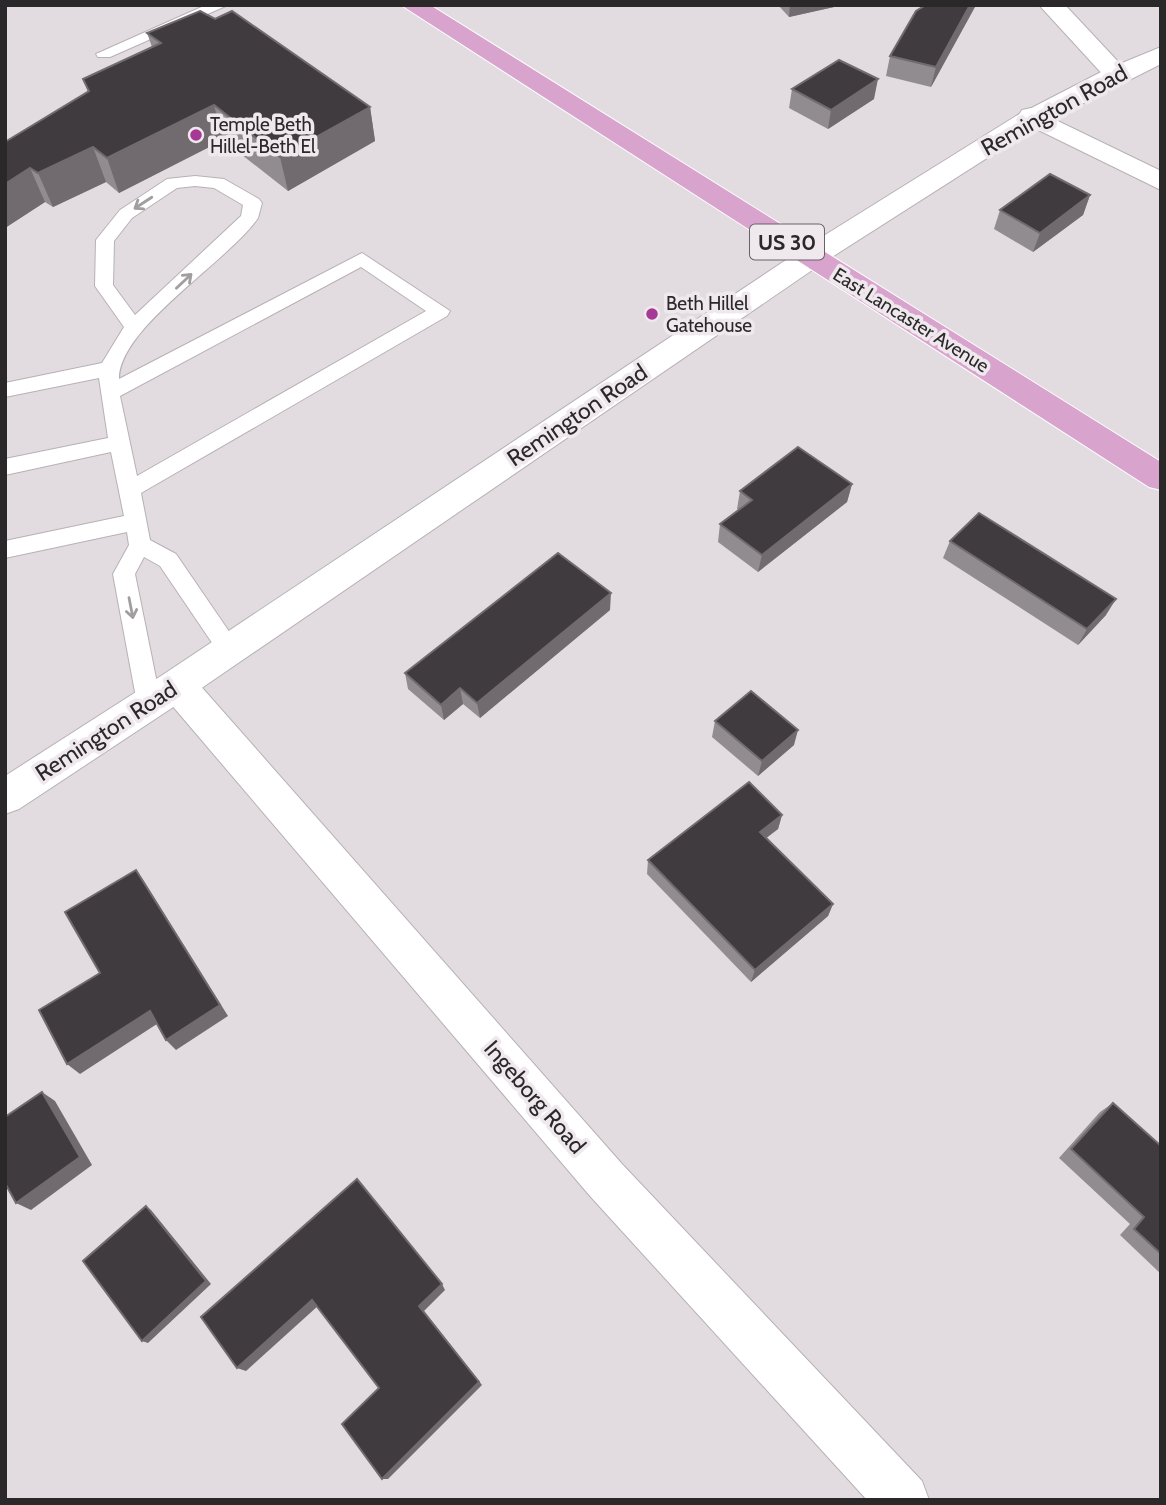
<svg xmlns="http://www.w3.org/2000/svg" width="1166" height="1505" font-family="Cabin,sans-serif">
  <rect width="100%" height="100%" fill="#e2dce1"/>
  <g fill="none" stroke-linecap="round" stroke-linejoin="round">
    <!-- service casing -->
    <g stroke="#b7b1b6" stroke-width="2">
      <g id="service">
        <polygon points="206,5 228,5 110,57 98,57 96,54"/>
        <path d="M195,176L224,179L259,199L262,203L258,218C229,261 119,327 119,379L362,253L450,311L447,316L141,493L150,540L176,554L241,649L237,656L229,658L221,656L160,566L144,557L135,574L161,703L157,710L149,713L141,710L137,703L113,574L129,545L127,532L5,558V541L124,516L111,452L5,475V459L108,438L99,378L5,397V383L102,363L124,327L95,286L96,240L120,210L167,179ZM195,186L214,188L243,205L241,216L135,315L113,285L114,241L132,218L177,188ZM361,267L426,311L137,476L120,396Z"/>
      </g>
    </g>
    <!-- minor casing -->
    <g stroke="#b7b1b6" stroke-width="2">
      <g id="minor">
        <polygon points="1039,5 1065,5 1124,68 1128,73 1124,78 1106,78"/>
        <polygon points="1031,108 1161,171 1161,190 1022,122 1018,116 1022,110"/>
        <polygon points="177,670 190,674 622,1164 922,1481 929,1500 867,1500 590,1196 164,696 158,685 164,674"/>
      </g>
    </g>
    <!-- tertiary casing -->
    <g stroke="#b7b1b6" stroke-width="2">
      <polygon id="tertiary" points="1161,47 1161,64 1034,128 821,264 811,266 801,264 796,257 801,250 1016,116 1105,70"/>
    </g>
    <!-- secondary casing -->
    <g stroke="#b7b1b6" stroke-width="2">
      <polygon id="secondary" points="811,248 821,250 826,257 821,264 190,696 19,809 5,814 5,776 164,674 801,250"/>
    </g>
    <!-- trunk casing -->
    <g stroke="#fff" stroke-width="2">
      <polygon id="trunk" points="401,5 430,5 1161,462 1161,490 1149,487"/>
    </g>
    <!-- service -->
    <use href="#service" fill="#fff" fill-rule="evenodd"/>
    <!-- minor -->
    <use href="#minor" fill="#fff" fill-rule="evenodd"/>
    <!-- tertiary -->
    <use href="#tertiary" fill="#fff" fill-rule="evenodd"/>
    <!-- secondary -->
    <use href="#secondary" fill="#fff" fill-rule="evenodd"/>
    <!-- trunk -->
    <use href="#trunk" fill="#d8a4ce" fill-rule="evenodd"/>
  </g>
  <!-- wall -->
  <g fill="#918c90">
    <polygon points="778,5 843,5 789,17"/>
    <polygon points="976,5 931,87 886,76 890,56"/>
    <polygon points="147,33 370,107 375,141 288,191 223,140 119,193 106,182 53,207 45,202 5,228 5,142 88,92 83,79 152,47"/>
    <polygon points="792,89 874,99 828,129 789,108"/>
    <polygon points="1090,195 1083,215 1033,252 994,229 1000,210"/>
    <polygon points="852,484 847,502 758,572 718,542 720,524 739,510 737,509 740,491"/>
    <polygon points="950,541 1106,615 1078,645 943,558"/>
    <polygon points="610,610 480,718 463,704 444,720 408,689 405,673"/>
    <polygon points="715,721 794,745 758,776 712,737"/>
    <polygon points="782,815 778,829 766,838 833,904 828,916 751,982 647,874 648,860"/>
    <polygon points="1113,1103 1161,1146 1161,1274 1120,1235 1130,1224 1059,1158 1100,1112"/>
  </g>
  <!-- shaded-wall -->
  <g fill="#716b6f">
    <polygon points="790,5 843,5 789,17"/>
    <polygon points="970,5 976,5 931,87 936,67"/>
    <polygon points="878,79 874,99 828,129 831,110"/>
    <polygon points="214,105 223,140 119,193 107,158"/>
    <polygon points="370,107 375,141 288,191 280,157"/>
    <polygon points="93,147 106,182 53,207 38,173"/>
    <polygon points="30,168 45,202 5,228 5,184"/>
    <polygon points="1090,195 1083,215 1033,252 1040,233"/>
    <polygon points="852,484 847,502 758,572 762,555"/>
    <polygon points="611,593 610,610 480,718 477,703"/>
    <polygon points="1116,599 1106,615 1078,645 1087,629"/>
    <polygon points="460,688 463,704 444,720 441,705"/>
    <polygon points="798,730 794,745 758,776 762,761"/>
    <polygon points="782,815 778,829 756,846 760,832"/>
    <polygon points="136,870 145,883 228,1016 176,1050 166,1040"/>
    <polygon points="833,904 828,916 751,982 755,970"/>
    <polygon points="150,1011 160,1022 80,1074 67,1064"/>
    <polygon points="42,1092 55,1101 92,1165 31,1210 16,1203"/>
    <polygon points="146,1206 151,1210 211,1284 148,1343 142,1341"/>
    <polygon points="442,1284 445,1290 424,1311 482,1385 388,1479 382,1479 419,1306"/>
    <polygon points="312,1300 319,1305 246,1371 237,1368"/>
  </g>
  <!-- building -->
  <g fill="#403b3e" stroke="#716b6f" stroke-width="2">
    <polygon points="926,5 970,5 936,67 890,56 916,11"/>
    <polygon points="200,11 215,19 232,11 370,107 280,157 214,105 107,158 93,147 38,173 30,168 5,184 5,142 89,91 83,79 161,43 147,33"/>
    <polygon points="839,60 878,79 831,110 792,89"/>
    <polygon points="1050,174 1090,195 1040,233 1000,210"/>
    <polygon points="798,447 852,484 762,555 720,524 752,500 740,491"/>
    <polygon points="979,513 1116,599 1087,629 950,541"/>
    <polygon points="558,553 611,593 477,703 460,688 441,705 405,673"/>
    <polygon points="751,691 798,730 762,761 715,721"/>
    <polygon points="749,782 782,815 760,832 833,904 755,970 648,860"/>
    <polygon points="136,870 220,1005 166,1040 150,1011 67,1064 39,1010 100,973 65,912"/>
    <polygon points="42,1092 80,1157 16,1203 5,1183 5,1117"/>
    <polygon points="1113,1103 1161,1146 1161,1254 1134,1229 1144,1217 1071,1149"/>
    <polygon points="357,1179 442,1284 419,1306 479,1382 382,1479 342,1424 379,1388 312,1300 237,1368 201,1317"/>
    <polygon points="146,1206 206,1281 142,1341 83,1261"/>
  </g>
  <!-- one-way arrows -->
  <defs><path id="oneway-shaft" d="M-6 0H5M1.5-3L5.5 0L1.5 3" fill="none" stroke-width="1.6" stroke-linecap="round" stroke-linejoin="round" transform="scale(1.75)"/></defs>
  <g stroke="#a09e9f">
    <use href="#oneway-shaft" transform="translate(143 203) rotate(147)"/>
    <use href="#oneway-shaft" transform="translate(184 281) rotate(-43)"/>
    <use href="#oneway-shaft" transform="translate(131 608) rotate(79)"/>
  </g>
  <!-- markers -->
  <g fill="#a63896" stroke="#efe9ee" stroke-width="2.5">
    <circle cx="196" cy="135" r="7"/>
    <circle cx="652" cy="314" r="7"/>
  </g>
  <g text-anchor="middle" dominant-baseline="central" stroke-width="7" stroke-linejoin="round" paint-order="stroke">
    <!-- far-poi labels -->
    <g font-size="19" fill="#2b282a" stroke="#efe9ee" text-anchor="start">
      <text x="210" y="124">Temple Beth<tspan x="210" dy="22">Hillel-Beth El</tspan></text>
      <text x="666" y="303">Beth Hillel<tspan x="666" dy="22">Gatehouse</tspan></text>
    </g>
    <!-- far-street labels -->
    <g font-size="19" fill="#2b282a" stroke="#efe9ee">
      <text transform="translate(911 320) rotate(32)">East Lancaster Avenue</text>
    </g>
    <!-- shield labels -->
    <rect fill="#efe9ee" stroke="#666265" stroke-width="2" x="750" y="224.5" width="74" height="35" rx="5"/>
    <g font-size="21" font-weight="bold" fill="#2b282a">
      <text x="787" y="242">US 30</text>
    </g>
    <!-- street labels -->
    <g font-size="23" fill="#2b282a" stroke="#efe9ee">
      <text transform="translate(1054 110) rotate(-29)">Remington Road</text>
      <text transform="translate(577 415) rotate(-34)">Remington Road</text>
      <text transform="translate(106 731) rotate(-33)">Remington Road</text>
      <text transform="translate(535 1097) rotate(49)">Ingeborg Road</text>
    </g>
  </g>
  <!-- border -->
  <rect width="1166" height="1505" fill="none" stroke="#2b282a" stroke-width="14"/>
</svg>
